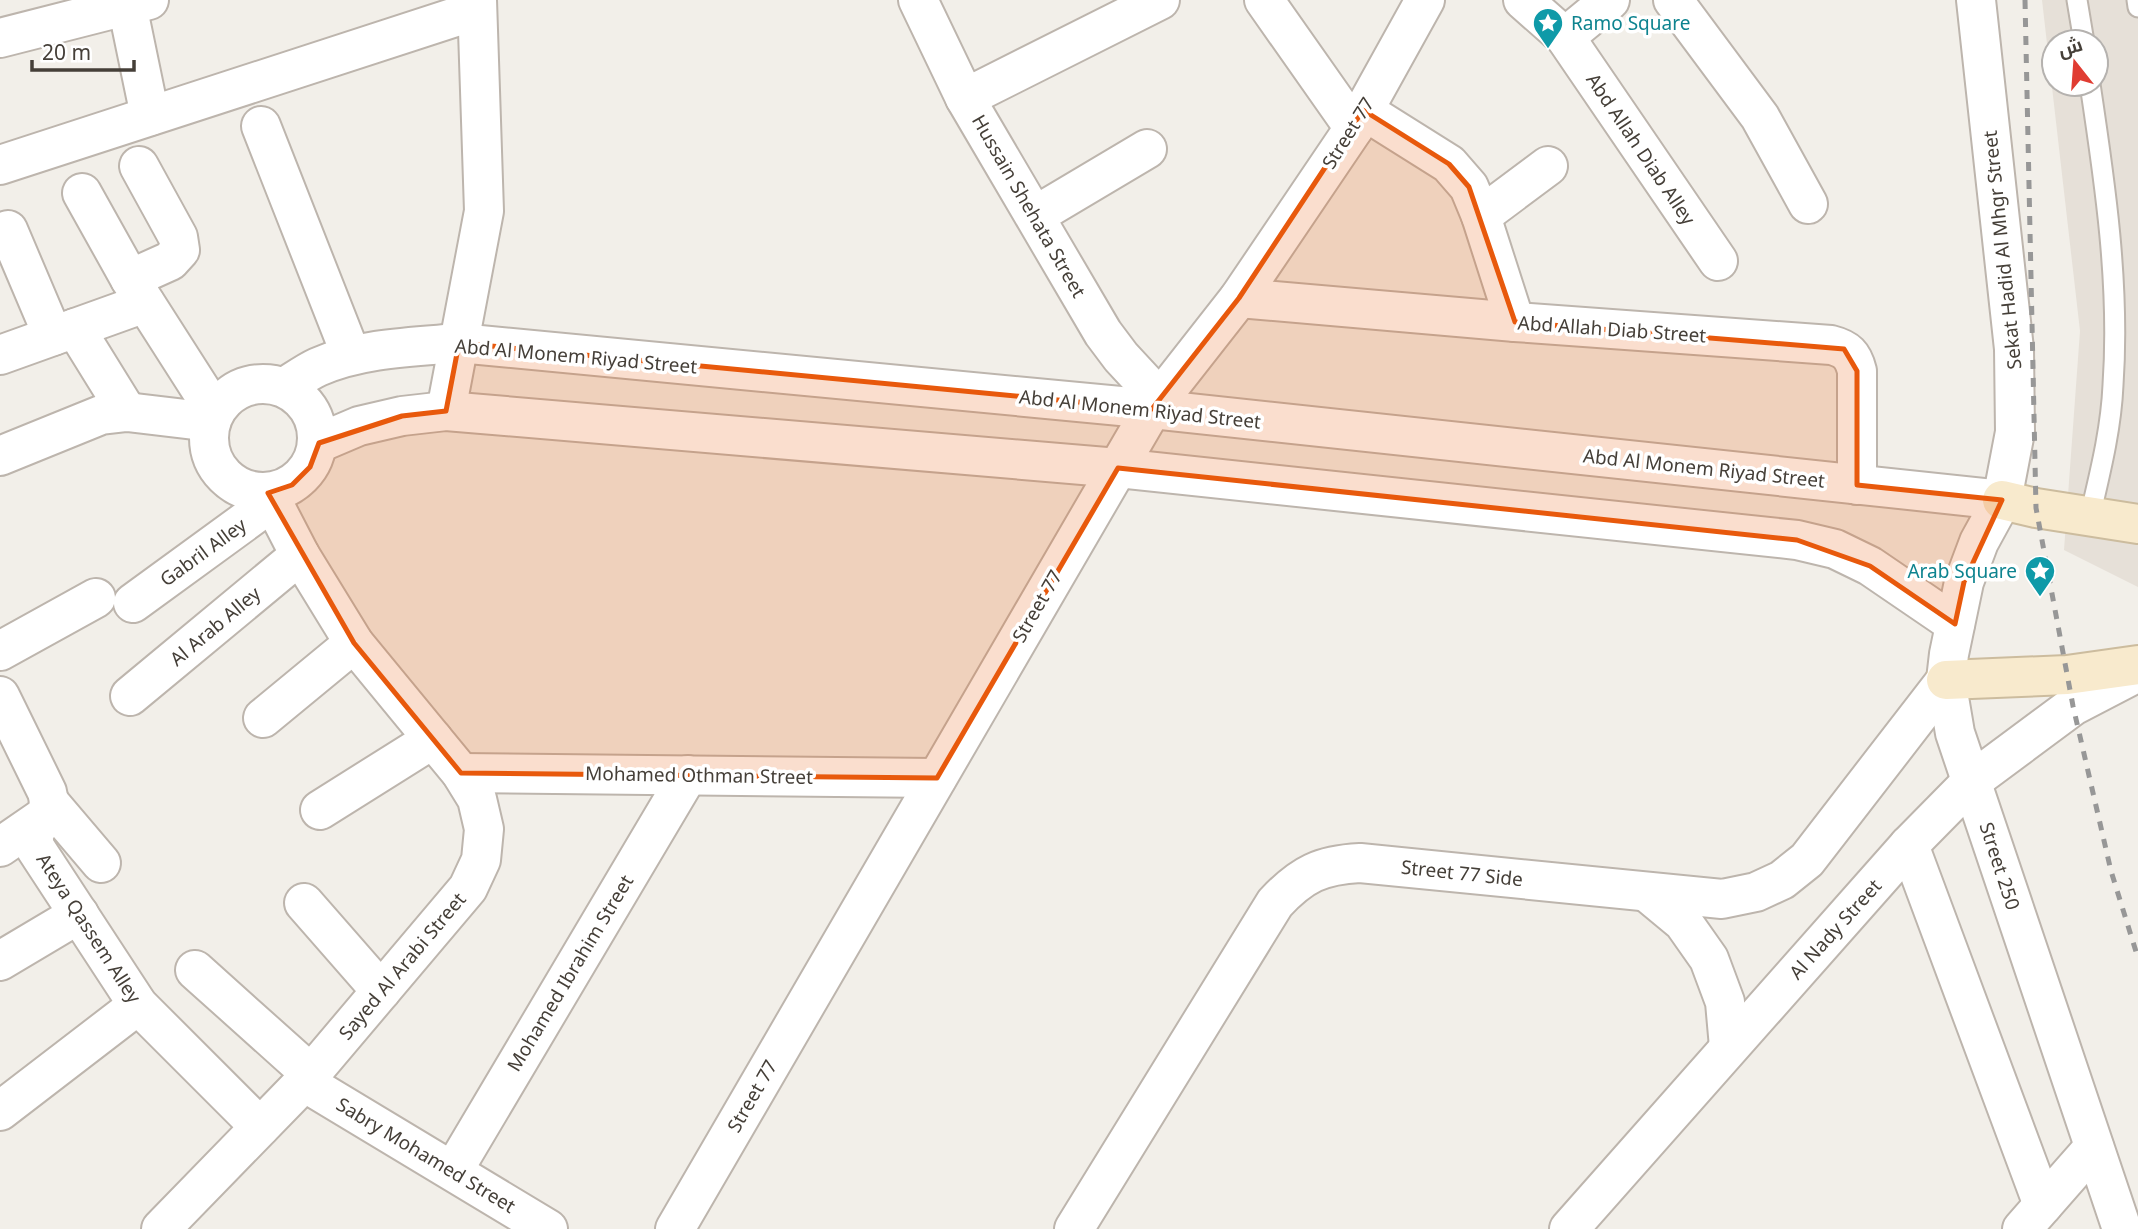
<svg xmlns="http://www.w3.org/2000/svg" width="2138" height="1229" font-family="'Noto Sans',Cairo,sans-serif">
  <rect width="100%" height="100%" fill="#f2efe9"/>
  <!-- residential -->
  <path fill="#e6e0d8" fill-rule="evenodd" d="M2042,0H2138V587L2064,550L2080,331ZM2054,42H2096V84H2054Z"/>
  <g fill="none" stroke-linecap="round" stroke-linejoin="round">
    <!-- lane casing -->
    <g stroke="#bdb5ad" stroke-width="23">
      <g id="lane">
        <polyline points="2077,0 2084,42"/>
        <polyline points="2137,0 2138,7"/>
        <path d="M2090,516C2100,473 2111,430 2113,385C2120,285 2105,183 2090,84"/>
      </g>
    </g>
    <!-- street casing -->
    <g stroke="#bdb5ad" stroke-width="42">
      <g id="street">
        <polyline points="126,0 150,116"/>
        <polyline points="918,0 965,98 1103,333 1121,357 1159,398"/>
        <polyline points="1264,0 1354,128"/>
        <polyline points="1523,0 1565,37 1718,261"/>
        <polyline points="1673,0 1760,117 1808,204"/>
        <polyline points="1976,0 2014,349 2015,432 2002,500 1979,542 1964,582 1949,654 1946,680 1955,733 2122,1229"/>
        <polyline points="1565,37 1610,0"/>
        <polyline points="0,38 149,0"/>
        <polyline points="965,98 1160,0"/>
        <polyline points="1363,110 1449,164 1469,187 1481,216 1515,322"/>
        <polyline points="261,126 351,355"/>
        <polyline points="0,165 477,10"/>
        <polyline points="139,166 178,237 180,250 170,261 130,279 215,412"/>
        <polyline points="82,193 130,279"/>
        <polyline points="1036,215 1147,149"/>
        <polyline points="1481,216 1548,166"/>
        <polyline points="8,230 53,336"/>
        <path d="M1239,298L1515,322L1831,345C1847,349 1853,355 1857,371V485"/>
        <polyline points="75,328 127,412"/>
        <polyline points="0,355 145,303"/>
        <circle cx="263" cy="438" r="54"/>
        <path d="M285,387C296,380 307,372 318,367C362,348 411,347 459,343L1152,409L2002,500"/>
        <polyline points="446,411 484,211 477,0"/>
        <polyline points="319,443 359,426 402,416 446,411 1118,468 1797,540 1835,549 1870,566 1955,624"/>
        <polyline points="0,456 101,415 127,412 211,422"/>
        <polyline points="133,603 273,501"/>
        <polyline points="0,651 96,598"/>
        <path d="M0,696L47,792C56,825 26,821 36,849L138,1005L260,1127"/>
        <polyline points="130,696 300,555"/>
        <polyline points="263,718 354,643"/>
        <polyline points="461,773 937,778"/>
        <polyline points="50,803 101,863"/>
        <polyline points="320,810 433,739"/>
        <polyline points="1909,845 2043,1205"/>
        <polyline points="0,847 48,814"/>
        <polyline points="1648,893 1683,922 1709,959 1725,1002 1729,1047"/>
        <polyline points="304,903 381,991"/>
        <polyline points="0,961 79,914"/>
        <polyline points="195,970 311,1074"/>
        <polyline points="304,1082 548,1229"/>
        <polyline points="0,1111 138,1005"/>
        <polyline points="453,1171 688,775"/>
        <polyline points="161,1229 304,1082 468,888 481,860 484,829 477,799 461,773 354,643 300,555 268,493"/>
        <polyline points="675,1229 1152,409 1239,298 1354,128 1425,0"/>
        <path d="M1074,1229L1275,903C1302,874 1321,865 1360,863L1722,899L1756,892L1782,880L1807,860L1946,680"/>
        <polyline points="1569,1229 1909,845 1972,781 2073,706 2138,672"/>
        <polyline points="2022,1229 2094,1147"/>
      </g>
    </g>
    <!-- secondary casing -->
    <g stroke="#ccbc9e" stroke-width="42">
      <g id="secondary">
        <polyline points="2002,500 2036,508 2138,524"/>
        <polyline points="1946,680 2067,675 2138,665"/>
      </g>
    </g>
    <!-- lane -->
    <use href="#lane" stroke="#fff" stroke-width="19"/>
    <!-- street -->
    <use href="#street" stroke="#fff" stroke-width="38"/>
    <!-- secondary -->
    <use href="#secondary" stroke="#f8eacd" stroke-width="38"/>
    <!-- rail -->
    <polyline stroke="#979797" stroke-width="5" stroke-dasharray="9 9" stroke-linecap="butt" points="2025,0 2036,508 2073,706 2111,871 2138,958"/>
  </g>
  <!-- marked area -->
  <path fill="#e8590c" fill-opacity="0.2" stroke="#e8590c" stroke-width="5" stroke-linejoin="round" d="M1363,110L1449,164L1469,187L1515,322L1844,349L1857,371V485L2002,500L1964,582L1955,624L1870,566L1797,540L1118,468L937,778L461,773L354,643L268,493L292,485L310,467L319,443L402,416L446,411L459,343L1152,409L1239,298Z"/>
  <!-- icons -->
  <defs>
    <g id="sight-pin" transform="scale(1.575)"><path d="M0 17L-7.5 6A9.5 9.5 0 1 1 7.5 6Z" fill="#0f9aa8" stroke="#fff"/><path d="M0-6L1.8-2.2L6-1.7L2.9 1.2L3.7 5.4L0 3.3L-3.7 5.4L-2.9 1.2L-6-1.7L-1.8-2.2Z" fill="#fff"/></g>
  </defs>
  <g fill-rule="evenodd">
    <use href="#sight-pin" x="1548" y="23"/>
    <use href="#sight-pin" x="2040" y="571"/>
  </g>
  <g text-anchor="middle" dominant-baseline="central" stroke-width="7" stroke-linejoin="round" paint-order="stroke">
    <!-- culture labels -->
    <g font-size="19" fill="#0d838f" stroke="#fff" text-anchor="start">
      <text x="1571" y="23">Ramo Square</text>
      <text x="2017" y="571" text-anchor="end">Arab Square</text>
    </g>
    <!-- street labels -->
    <g font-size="19" fill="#453f38" stroke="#fff">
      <text transform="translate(1348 133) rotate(-58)">Street 77</text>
      <text transform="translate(1641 149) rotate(56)">Abd Allah Diab Alley</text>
      <text transform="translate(1029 206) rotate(60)">Hussain Shehata Street</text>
      <text transform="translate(2002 250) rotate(-96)">Sekat Hadid Al Mhgr Street</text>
      <text transform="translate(1612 329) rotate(4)">Abd Allah Diab Street</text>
      <text transform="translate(576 356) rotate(5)">Abd Al Monem Riyad Street</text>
      <text transform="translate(1140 409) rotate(6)">Abd Al Monem Riyad Street</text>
      <text transform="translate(1704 468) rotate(6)">Abd Al Monem Riyad Street</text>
      <text transform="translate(203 552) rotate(-36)">Gabril Alley</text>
      <text transform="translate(1037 606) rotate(-60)">Street 77</text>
      <text transform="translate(215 626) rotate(-40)">Al Arab Alley</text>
      <text transform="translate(699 775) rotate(1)">Mohamed Othman Street</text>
      <text transform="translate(2000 866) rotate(72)">Street 250</text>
      <text transform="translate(1462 873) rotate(6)">Street 77 Side</text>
      <text transform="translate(89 928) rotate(57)">Ateya Qassem Alley</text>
      <text transform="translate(1835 929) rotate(-48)">Al Nady Street</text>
      <text transform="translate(402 966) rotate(-50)">Sayed Al Arabi Street</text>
      <text transform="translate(570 973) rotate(-59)">Mohamed Ibrahim Street</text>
      <text transform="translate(752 1096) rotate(-60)">Street 77</text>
      <text transform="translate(426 1155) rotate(31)">Sabry Mohamed Street</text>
    </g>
  </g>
  <!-- north arrow -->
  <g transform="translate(2075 63) rotate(343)"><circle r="33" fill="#ffffff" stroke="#b5b2af" stroke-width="2"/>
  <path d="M0-5L12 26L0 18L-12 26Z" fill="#e03c32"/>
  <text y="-10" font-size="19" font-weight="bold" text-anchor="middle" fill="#453f38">ش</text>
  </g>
  <!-- scale -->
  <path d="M32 60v10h102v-10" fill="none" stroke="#453f38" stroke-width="3.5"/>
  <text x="42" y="60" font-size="21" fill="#453f38" stroke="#ffffff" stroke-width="5" paint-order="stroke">20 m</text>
</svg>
